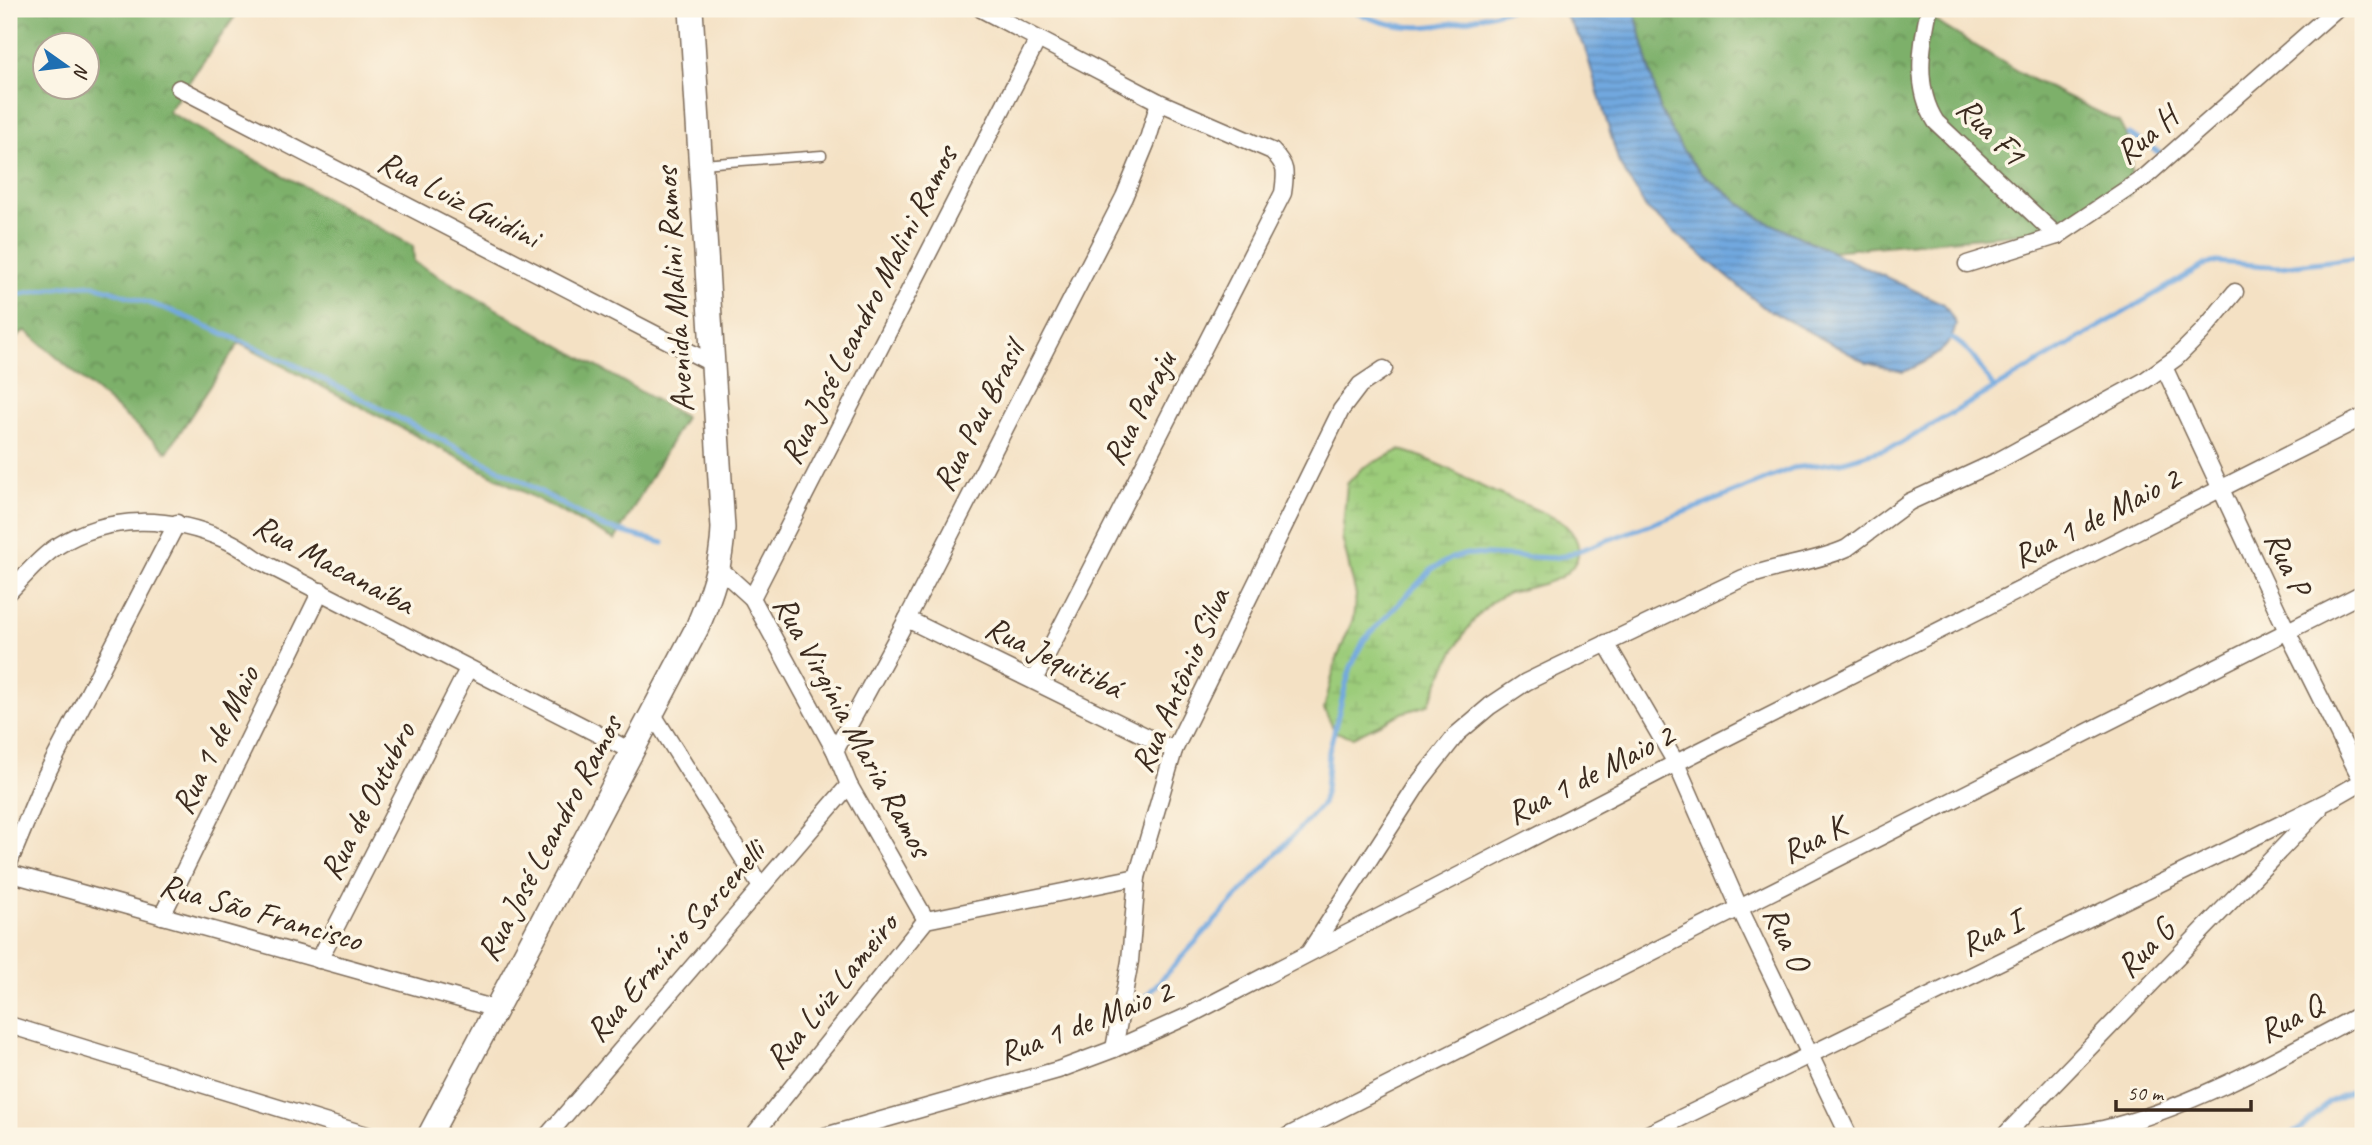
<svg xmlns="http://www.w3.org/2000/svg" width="2372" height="1145" font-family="Caveat,sans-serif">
  <defs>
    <pattern id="forest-crowns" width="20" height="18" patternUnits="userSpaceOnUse" patternTransform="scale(1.75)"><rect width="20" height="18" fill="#7db06a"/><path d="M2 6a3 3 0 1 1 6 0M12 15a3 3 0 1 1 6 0" fill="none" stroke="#688f57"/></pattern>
    <pattern id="wetland-marsh" width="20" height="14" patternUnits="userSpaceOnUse" patternTransform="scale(1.75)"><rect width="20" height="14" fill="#9ccc7a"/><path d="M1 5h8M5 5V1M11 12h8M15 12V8" fill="none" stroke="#87af69"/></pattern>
    <pattern id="water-rules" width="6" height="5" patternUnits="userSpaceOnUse" patternTransform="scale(1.75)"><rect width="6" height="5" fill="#71a8df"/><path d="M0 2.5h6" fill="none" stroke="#5e89b4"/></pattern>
  </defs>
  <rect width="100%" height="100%" fill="#fcf5e5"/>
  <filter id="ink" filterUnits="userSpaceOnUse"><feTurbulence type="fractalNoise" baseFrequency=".0143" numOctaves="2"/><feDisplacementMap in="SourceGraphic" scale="14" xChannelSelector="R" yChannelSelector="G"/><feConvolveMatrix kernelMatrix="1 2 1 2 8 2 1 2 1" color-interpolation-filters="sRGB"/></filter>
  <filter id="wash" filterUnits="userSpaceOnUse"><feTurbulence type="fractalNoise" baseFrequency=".00686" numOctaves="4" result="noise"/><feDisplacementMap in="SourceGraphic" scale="28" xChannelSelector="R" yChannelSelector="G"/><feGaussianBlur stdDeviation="1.57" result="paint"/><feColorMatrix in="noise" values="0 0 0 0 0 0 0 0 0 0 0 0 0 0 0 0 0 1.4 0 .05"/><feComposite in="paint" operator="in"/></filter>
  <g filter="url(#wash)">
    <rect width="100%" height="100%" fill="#f4e1c4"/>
    <!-- forest -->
    <g fill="url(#forest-crowns)" stroke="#5c6d44" stroke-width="2" fill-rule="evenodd">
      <path d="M9,9H240L168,112L413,246L414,262L685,417L615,540L239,343L167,452L25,330L9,345ZM46,46H88V88H46Z"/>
      <polygon points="1634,9 1915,9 2027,77 2119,122 2132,147 2130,195 2047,231 1830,251 1761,219 1701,173 1681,148 1660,109"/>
    </g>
    <!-- wetland -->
    <path fill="url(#wetland-marsh)" stroke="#6c7b4c" stroke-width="2" d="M1400,450C1432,458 1458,475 1487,489C1506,498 1551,513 1564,524C1575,534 1583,546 1576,561C1561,591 1516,583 1492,602C1460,628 1446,669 1428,705L1402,713L1353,737L1335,732L1324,709L1336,661L1353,619L1356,595L1342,537L1347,484L1362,468Z"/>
    <!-- water -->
    <path fill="url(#water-rules)" stroke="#56697e" stroke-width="2" d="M1561,9H1634L1660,109L1681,148L1701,173L1761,219L1944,304L1956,324C1951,353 1926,361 1903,372L1867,363L1763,307L1646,208L1619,163L1584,45Z"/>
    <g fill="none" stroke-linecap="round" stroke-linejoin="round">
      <!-- stream -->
      <g stroke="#71a8df" stroke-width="5">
        <path d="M1350,9C1408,40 1451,24 1510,9"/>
        <polyline points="2129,134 2165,156"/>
        <polyline points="9,296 74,285 95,285 172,311 293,364 518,479 601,526 663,543"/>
        <path d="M1945,336C1968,342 1981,370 1994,388"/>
        <polyline points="1126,1018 1322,804 1326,789 1329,751 1346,684 1351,667 1364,640 1432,569 1452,558 1467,554 1551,558 1564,556 1706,504 1793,468 1841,462 1898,445 2206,264 2217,262 2279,267 2363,257"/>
        <polyline points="2289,1136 2304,1126 2329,1102 2363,1085"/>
      </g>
    </g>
  </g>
  <g filter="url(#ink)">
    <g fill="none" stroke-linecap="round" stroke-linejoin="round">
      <!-- lane casing -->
      <g stroke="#7c6a58" stroke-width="11">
        <polyline id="lane" points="702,164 822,155"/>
      </g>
      <!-- street casing -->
      <g stroke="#7c6a58" stroke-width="19">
        <g id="street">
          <path d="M981,9L1159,102L1272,151C1287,166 1286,172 1283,193L1034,680"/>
          <path d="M1929,9C1921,47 1914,88 1936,122L2057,236"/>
          <polyline points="179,88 711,363"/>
          <polyline points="1967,264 2057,236 2145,177 2336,9"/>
          <polyline points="2164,367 2288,633 2362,781"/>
          <polyline points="719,568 752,598 835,751 849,785 926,920"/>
          <path d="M9,592C24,577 39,558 56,547C109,513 172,516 228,541C239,546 250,554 260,561L631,751"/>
          <polyline points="752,598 1038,39"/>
          <polyline points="907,619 1174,750"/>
          <polyline points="1606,643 1676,763 1740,909 1849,1136"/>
          <polyline points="652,713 761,887"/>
          <polyline points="835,751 907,619 1124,197 1148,139 1159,102"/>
          <polyline points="9,863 45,777 177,523"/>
          <polyline points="9,873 496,1009"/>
          <polyline points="162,916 321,591"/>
          <path d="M1310,951L1420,781L1457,734L1490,706L1526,682L1561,665L1743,578C1777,565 1814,563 1847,548L1909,502L1996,462L2144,381L2176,358L2202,332L2235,292"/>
          <polyline points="319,960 468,669"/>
          <polyline points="9,1025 370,1136"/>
          <polyline points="1114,1049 1130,961 1137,877 1174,750 1341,410 1360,385 1384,369"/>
          <polyline points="547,1136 849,785"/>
          <polyline points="753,1136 926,920 1137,877"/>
          <polyline points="825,1136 1058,1070 1114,1049 1188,1016 1676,763 2363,417"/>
          <polyline points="1288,1136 2363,593"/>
          <polyline points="1644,1136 2328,801 2363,781"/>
          <polyline points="2004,1136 2319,810"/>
          <path d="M2044,1136C2064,1134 2084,1134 2103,1129C2190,1109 2284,1055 2363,1013"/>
        </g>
      </g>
      <!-- secondary casing -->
      <g stroke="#7c6a58" stroke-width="26">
        <path id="secondary" d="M429,1136L697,628C711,595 722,564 723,528L691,9"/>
      </g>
      <!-- lane -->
      <use href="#lane" stroke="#fff" stroke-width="8"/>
      <!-- street -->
      <use href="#street" stroke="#fff" stroke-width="16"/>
      <!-- secondary -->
      <use href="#secondary" stroke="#fff" stroke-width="23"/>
    </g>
  </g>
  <g text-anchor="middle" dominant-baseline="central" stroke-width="7" stroke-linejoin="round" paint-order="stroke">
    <!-- street labels -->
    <g font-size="33" fill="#3b2a1e" stroke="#fcf5e5">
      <text transform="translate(1991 131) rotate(45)">Rua F1</text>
      <text transform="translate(2146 135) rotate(-40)">Rua H</text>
      <text transform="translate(459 199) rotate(27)">Rua Luiz Guidini</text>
      <text transform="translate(674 290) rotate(-94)">Avenida Malini Ramos</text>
      <text transform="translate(868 305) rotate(-63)">Rua José Leandro Malini Ramos</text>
      <text transform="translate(1139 408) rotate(-63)">Rua Paraju</text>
      <text transform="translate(978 416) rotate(-63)">Rua Pau Brasil</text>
      <text transform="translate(2096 517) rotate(-27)">Rua 1 de Maio 2</text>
      <text transform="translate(2288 563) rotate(65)">Rua P</text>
      <text transform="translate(334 564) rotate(28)">Rua Macanaíba</text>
      <text transform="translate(1054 657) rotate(26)">Rua Jequitibá</text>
      <text transform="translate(1180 680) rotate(-66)">Rua Antônio Silva</text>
      <text transform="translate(853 726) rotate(61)">Rua Virgínia Maria Ramos</text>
      <text transform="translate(215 740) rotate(-64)">Rua 1 de Maio</text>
      <text transform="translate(1590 774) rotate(-27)">Rua 1 de Maio 2</text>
      <text transform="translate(367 801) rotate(-63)">Rua de Outubro</text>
      <text transform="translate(549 838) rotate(-62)">Rua José Leandro Ramos</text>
      <text transform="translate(1813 839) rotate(-27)">Rua K</text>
      <text transform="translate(261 912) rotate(16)">Rua São Francisco</text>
      <text transform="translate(1991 933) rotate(-26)">Rua I</text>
      <text transform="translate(1787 938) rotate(65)">Rua O</text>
      <text transform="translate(675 941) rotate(-49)">Rua Ermínio Sarcenelli</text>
      <text transform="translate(2145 948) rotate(-46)">Rua G</text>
      <text transform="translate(831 991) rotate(-51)">Rua Luiz Lameiro</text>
      <text transform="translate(2290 1018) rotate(-28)">Rua Q</text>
      <text transform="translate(1085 1022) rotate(-21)">Rua 1 de Maio 2</text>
    </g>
  </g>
  <!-- margin -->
  <rect width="2372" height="1145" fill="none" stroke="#fcf5e5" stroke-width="35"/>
  <!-- north arrow -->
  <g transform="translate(66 66) rotate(104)"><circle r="33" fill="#fcf5e5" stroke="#afa495" stroke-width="2"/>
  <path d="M0-5L12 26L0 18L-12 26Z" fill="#1f6fb2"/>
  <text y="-10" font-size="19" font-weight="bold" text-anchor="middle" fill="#3b2a1e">N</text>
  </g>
  <!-- scale -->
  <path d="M2116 1100v10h135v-10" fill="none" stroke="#3b2a1e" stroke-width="3.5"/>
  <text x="2127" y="1100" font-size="21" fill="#3b2a1e" stroke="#fcf5e5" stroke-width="5" paint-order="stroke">50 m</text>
</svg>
